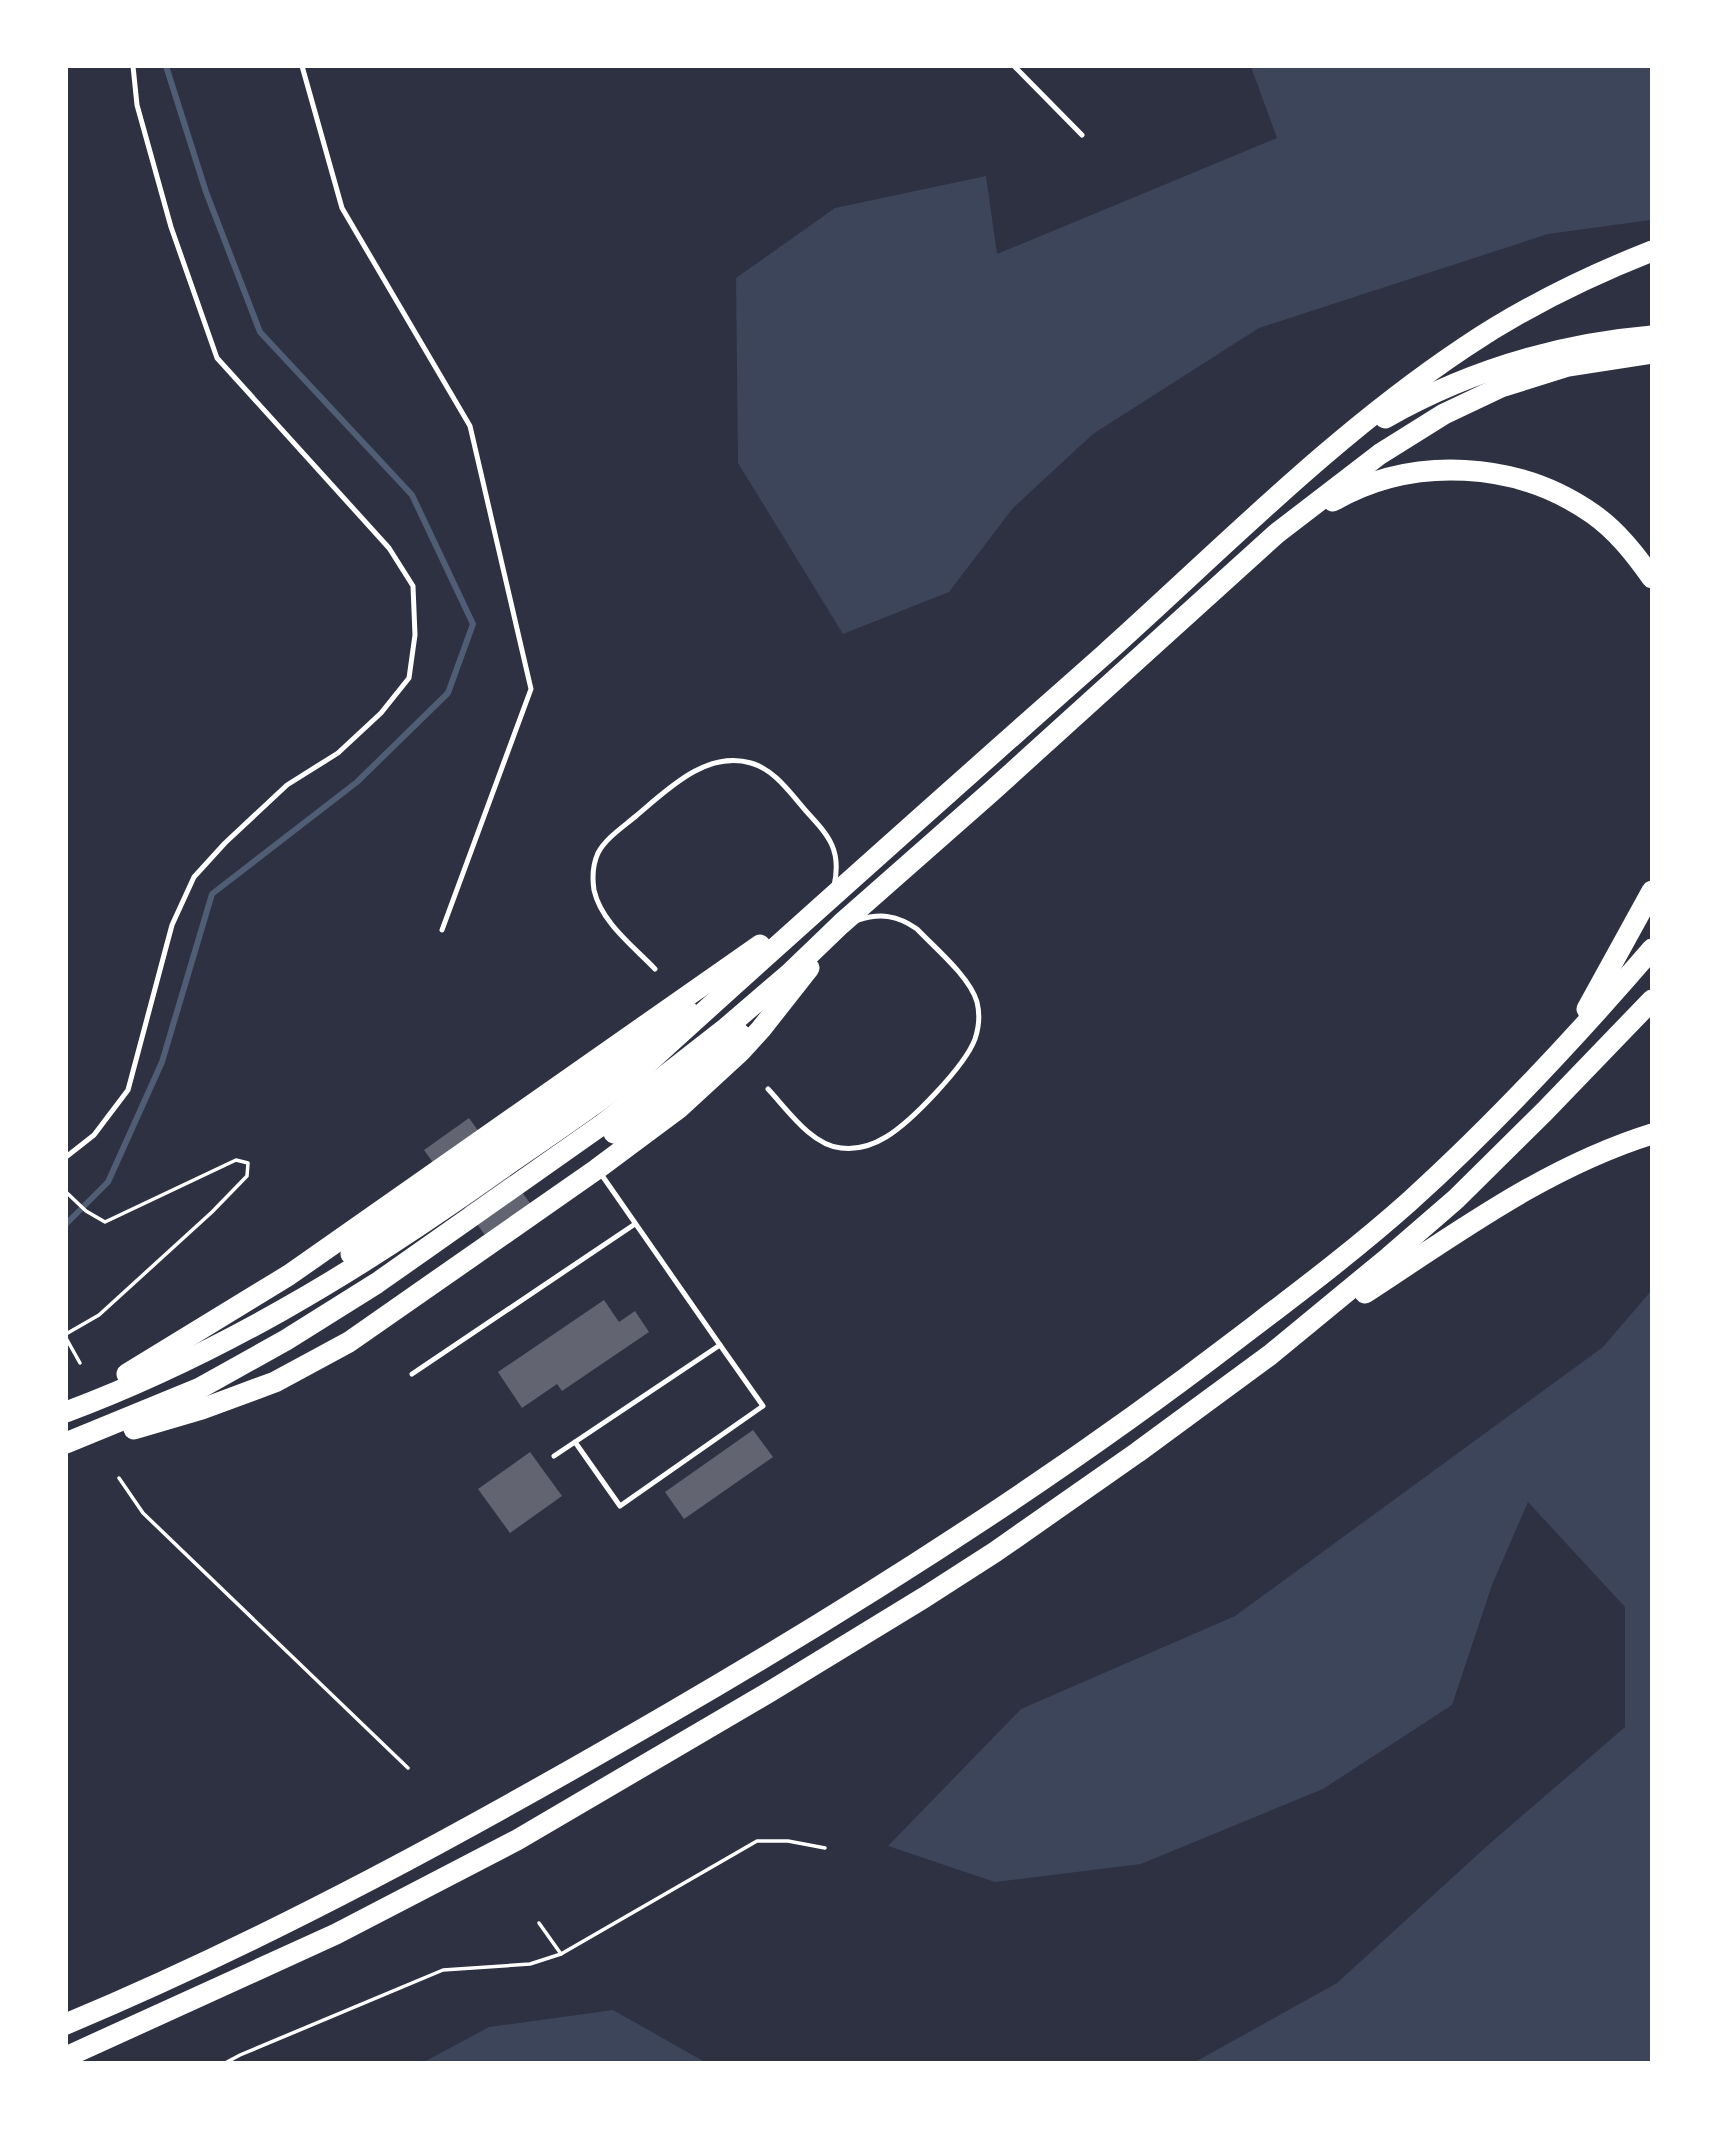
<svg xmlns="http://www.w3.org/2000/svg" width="1718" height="2129" font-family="Cabin,sans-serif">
  <rect width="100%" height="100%" fill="#2d3142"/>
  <!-- green -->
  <g fill="#3c4559">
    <polygon points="1251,67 1651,67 1651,220 1548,234 1259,328 1093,434 1013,508 949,592 843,634 738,463 736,278 835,208 986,176 997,254 1277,138"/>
    <polygon points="1651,1291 1651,2062 1195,2062 1337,1983 1487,1846 1625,1727 1625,1607 1528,1502 1492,1585 1452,1705 1323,1789 1141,1864 995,1882 888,1846 1021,1709 1235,1616 1603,1347"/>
    <polygon points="613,2010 705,2062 424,2062 489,2027"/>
  </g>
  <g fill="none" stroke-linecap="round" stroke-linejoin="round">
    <!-- stream -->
    <polyline stroke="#4f5d75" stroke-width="6" points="66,1224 108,1182 162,1062 212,894 357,782 448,693 473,624 412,495 260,332 206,192 166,66"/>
  </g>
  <!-- building -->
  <g fill="#626471">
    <polygon points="469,1118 532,1206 487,1238 424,1150"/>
    <polygon points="604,1300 619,1322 635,1311 649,1332 562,1391 557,1384 522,1408 498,1372"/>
    <polygon points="753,1430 773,1457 684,1519 665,1492"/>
    <polygon points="530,1452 562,1496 510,1533 478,1489"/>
  </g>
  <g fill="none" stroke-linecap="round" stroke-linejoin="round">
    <!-- path -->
    <g stroke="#fff" stroke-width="3.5">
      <polyline points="66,1192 86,1211 105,1222 236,1160 248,1163 247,1176 212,1212 99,1315 66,1334"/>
      <polyline points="66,1338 80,1363"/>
      <polyline points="119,1478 143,1513 408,1768"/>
      <polyline points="539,1923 561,1954"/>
      <polyline points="227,2062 240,2055 443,1970 530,1964 561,1954 757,1841 788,1841 825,1848"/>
    </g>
    <!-- service -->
    <g stroke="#fff" stroke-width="5">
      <polyline points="302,66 342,208 470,426 531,689 442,930"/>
      <polyline points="1014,66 1082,135"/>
      <path d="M655,969C633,946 601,922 594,890C592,877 593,864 598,853C606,838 623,827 636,816C667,790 706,750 751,763C774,769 791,794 806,811C829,836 842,850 834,886"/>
      <path d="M768,1089C787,1109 811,1145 841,1148C857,1150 873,1145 886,1137C911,1122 965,1066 975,1039C979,1027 980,1014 977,1002C970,977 935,948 917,929C897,915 880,913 858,920"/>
      <polyline points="66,1157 94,1135 128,1090 172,925 194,877 225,843 287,785 338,753 381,713 409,678 415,635 413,586 389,548 217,358 171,227 137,105 133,66"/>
      <polyline points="412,1374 635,1224"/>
      <polyline points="575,1442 620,1506 763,1406 720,1345"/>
      <polyline points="554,1456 720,1345 601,1174"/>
    </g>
    <!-- motorway -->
    <g stroke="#fff" stroke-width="21">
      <path d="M1385,418C1468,371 1557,344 1652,336"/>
      <path d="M1333,501C1413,455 1518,461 1593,514C1617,531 1635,554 1652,578"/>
      <polyline points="1587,1009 1652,891"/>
      <polyline points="614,1133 687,1079 740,1034"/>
      <polyline points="351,1254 599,1080 687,1010"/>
      <path d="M1365,1293C1457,1233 1546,1167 1652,1134"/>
      <polyline points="127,1374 289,1275 760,945"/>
      <path d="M66,1412C216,1356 354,1273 484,1181C536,1144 589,1110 640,1070C794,930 949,792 1105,654C1222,549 1333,435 1465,347C1523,308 1586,277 1652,251"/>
      <polyline points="134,1429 202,1409 275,1382 349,1342 597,1169 679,1108 741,1051 761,1029 809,968"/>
      <polyline points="66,1443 200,1388 286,1340 377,1283 603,1124 726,1028 789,974 841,924 992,791 1276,534 1380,454 1444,414 1501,387 1568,366 1652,353"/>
      <path d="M66,2024C276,1936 474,1827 670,1713C865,1600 1056,1478 1236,1340C1295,1295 1354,1251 1410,1201C1496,1123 1576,1037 1652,949"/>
      <polyline points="66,2057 336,1934 517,1840 771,1691 925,1597 995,1552 1138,1452 1270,1355 1389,1257 1456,1199 1545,1111 1652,1000"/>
    </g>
  </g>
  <!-- border -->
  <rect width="1718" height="2129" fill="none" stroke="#ffffff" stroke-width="136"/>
</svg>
